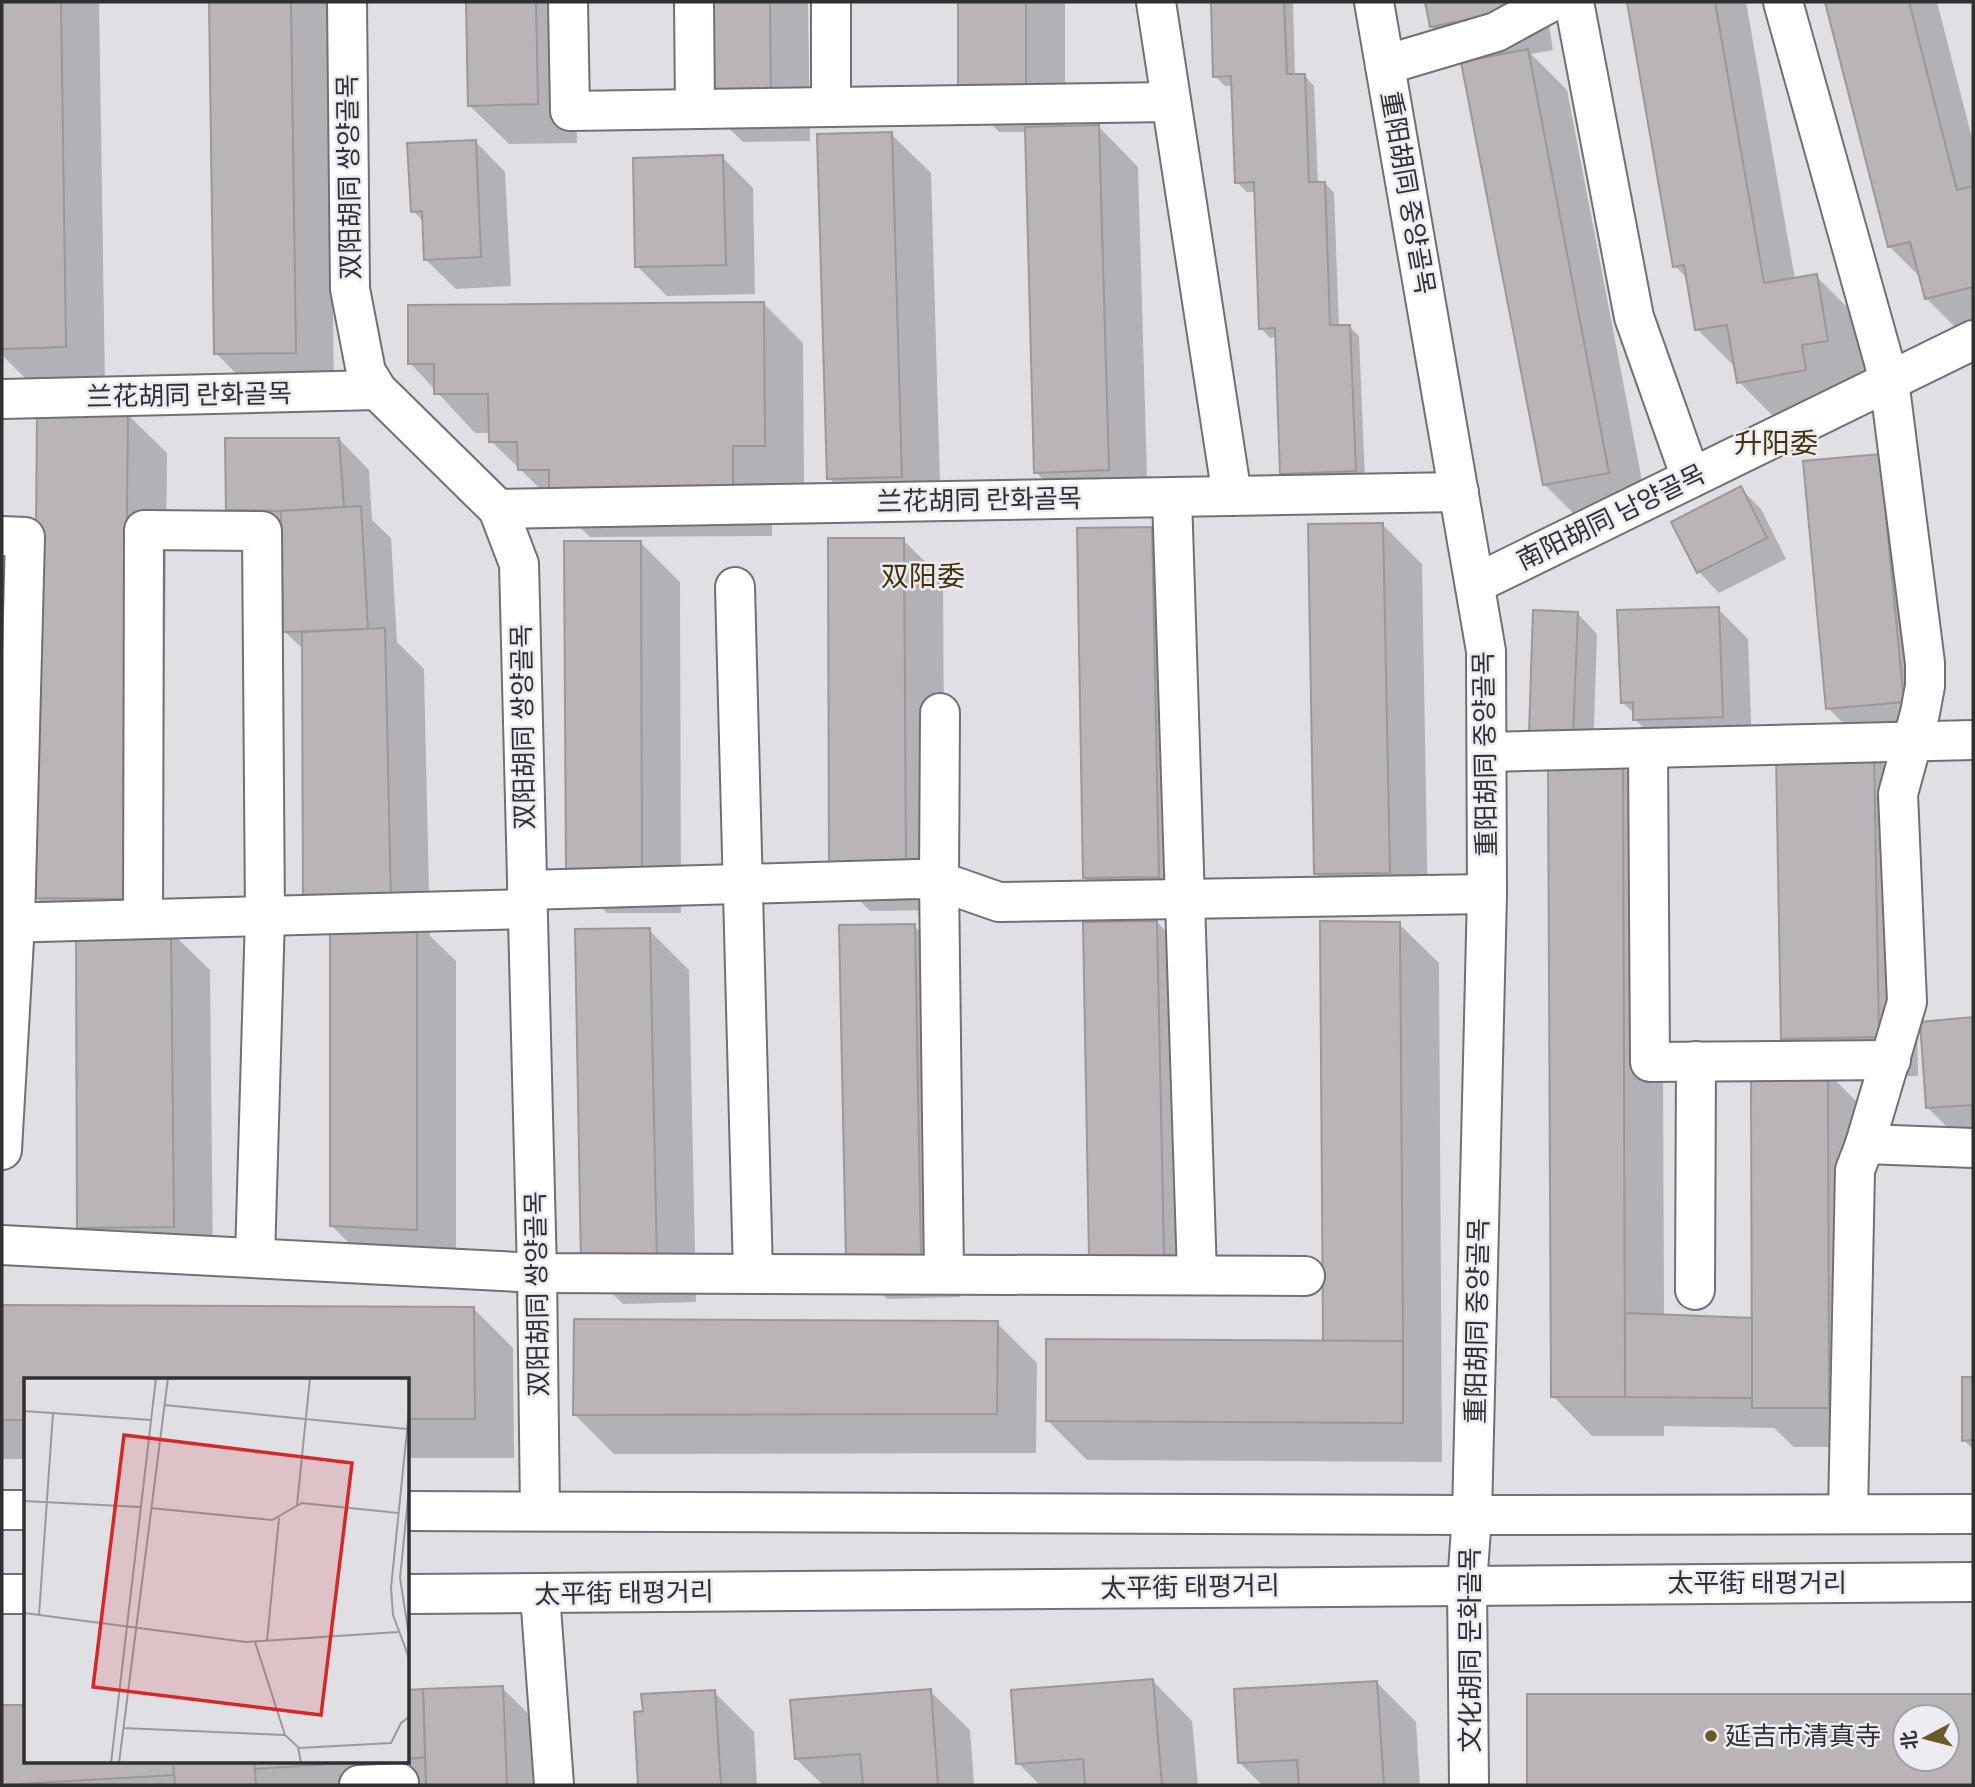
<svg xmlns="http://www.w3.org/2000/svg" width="1975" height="1787" font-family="Cabin,'Noto Sans SC','Noto Sans KR',sans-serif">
  <rect width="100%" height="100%" fill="#dfdfe4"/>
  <!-- shadow -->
  <g fill="#0003" fill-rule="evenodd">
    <polygon points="2,2 99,2 105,386 35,388 2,355"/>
    <polygon points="211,2 329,2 334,392 255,393 216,353"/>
    <polygon points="467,2 574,2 577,143 509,144 469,105"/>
    <polygon points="701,2 808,2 810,141 743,142 703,103"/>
    <polygon points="960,2 1065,2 1065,128 1099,127 1138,167 1148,509 1075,511 1036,472 1026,132 999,132 960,92"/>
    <polygon points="1213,2 1293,2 1295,76 1305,76 1314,86 1318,184 1325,183 1334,193 1339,327 1350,327 1359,336 1365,481 1292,483 1282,473 1277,337 1270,338 1261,328 1256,192 1247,192 1237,182 1233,86 1225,86 1215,76"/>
    <polygon points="1427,2 1545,2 1553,50 1531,54 1567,90 1648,512 1584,524 1545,485 1467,63 1431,26"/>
    <polygon points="1628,2 1746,2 1795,279 1816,276 1856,316 1867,380 1779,422 1739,382 1737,369 1697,329 1689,280 1675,266"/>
    <polygon points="1827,2 1937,2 1973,142 1973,336 1966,338 1926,298 1921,278 1890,247"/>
    <polygon points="891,134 931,173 941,516 869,518 829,478"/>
    <polygon points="475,141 505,172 511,286 456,289 425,259 424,222 413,211"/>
    <polygon points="722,157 753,188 755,294 667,296 637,266"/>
    <polygon points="763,303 803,343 804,485 772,485 772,536 590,537 491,441 490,433 475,433 410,363"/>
    <polygon points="127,414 167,453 162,931 170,931 210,970 213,1266 119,1267 79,1227 77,937 35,897"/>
    <polygon points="339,439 369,470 372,520 391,538 397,642 424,669 430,936 456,961 456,1269 371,1265 331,1225 332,931 304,650 285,632 284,540 258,539 227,509"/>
    <polygon points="1880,456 1933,731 1858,738 1828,708"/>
    <polygon points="1740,488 1761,509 1786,559 1719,593 1699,572 1674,523"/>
    <polygon points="1383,525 1422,564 1428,912 1355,913 1316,873"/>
    <polygon points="1151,529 1191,568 1198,916 1125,917 1085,878"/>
    <polygon points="903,540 943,579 945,910 870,911 831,871"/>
    <polygon points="640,542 680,582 681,913 607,913 568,874"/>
    <polygon points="1718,609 1748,639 1752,747 1665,750 1635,719 1635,714 1622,702"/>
    <polygon points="1577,613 1597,634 1593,755 1551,754"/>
    <polygon points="1873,754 1913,793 1918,1076 1832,1077 1867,1112 1868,1447 1794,1447 1774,1428 1664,1426 1664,1436 1592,1436 1553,1396 1622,766 1662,806 1664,1317 1754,1322 1817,1072 1783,1038"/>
    <polygon points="1157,922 1196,962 1203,1295 1131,1296 1091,1256"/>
    <polygon points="1399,924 1439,963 1442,1462 1087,1460 1048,1421 1325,1342"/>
    <polygon points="914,926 954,965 960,1297 887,1299 848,1259"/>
    <polygon points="649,930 689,970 696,1302 623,1304 583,1264"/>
    <polygon points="1973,1019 1973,1137 1958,1138 1928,1108 1922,1023"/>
    <polygon points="2,1307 473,1308 513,1348 514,1458 408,1458 408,1379 26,1379 26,1459 2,1459"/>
    <polygon points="997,1323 1037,1363 1036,1453 614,1454 574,1414"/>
    <polygon points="1964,1379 1973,1379 1973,1449 1964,1440"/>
    <polygon points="1153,1681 1192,1721 1198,1785 1040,1785 1018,1763"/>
    <polygon points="1377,1683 1416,1722 1420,1785 1262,1785 1240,1763"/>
    <polygon points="502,1688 542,1727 544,1785 2,1785 2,1707 26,1707 26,1761 408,1761 408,1691"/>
    <polygon points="930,1691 970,1730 974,1785 823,1785 796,1759"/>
    <polygon points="714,1692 754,1732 757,1785 640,1785 636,1713"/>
    <path d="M1529,1696H1973V1785H1529ZM1905,1717H1947V1759H1905Z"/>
  </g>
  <!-- building -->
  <g fill="#b8b4b8" stroke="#9b979b" stroke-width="2" fill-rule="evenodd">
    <polygon points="2,2 61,2 66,347 2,349"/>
    <polygon points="209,2 291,2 296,353 214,354"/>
    <polygon points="466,2 536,2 538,104 468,106"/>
    <polygon points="699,2 770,2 771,102 701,103"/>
    <rect x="958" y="2" width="68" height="91"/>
    <polygon points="1211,2 1284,2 1287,74 1305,74 1309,182 1325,182 1330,325 1350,325 1356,471 1280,474 1275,328 1259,329 1254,182 1235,183 1231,76 1213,77"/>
    <polygon points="1425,2 1513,2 1514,11 1430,27"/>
    <polygon points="1627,2 1715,2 1764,283 1817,274 1828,341 1802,345 1806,370 1737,383 1727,325 1695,330 1684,265 1673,267"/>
    <polygon points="1825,2 1909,2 1957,190 1973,186 1973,287 1925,299 1910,242 1888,247"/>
    <polygon points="1528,49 1609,473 1543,485 1461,62"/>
    <polygon points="1099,125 1109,470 1034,473 1025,127"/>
    <polygon points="892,132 902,477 827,479 817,134"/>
    <polygon points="476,140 481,257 424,260 422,211 411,212 407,143"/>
    <polygon points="723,155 726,265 635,267 633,158"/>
    <polygon points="764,302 765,446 733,446 733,497 549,498 549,470 518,470 517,442 489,442 488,394 434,394 434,364 408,364 408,305"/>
    <polygon points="37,411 128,412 123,899 33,898"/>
    <polygon points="225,438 339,438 344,507 281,511 226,510"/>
    <polygon points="1880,454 1904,702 1826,709 1803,461"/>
    <polygon points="1741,486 1767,538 1697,573 1671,522"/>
    <polygon points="361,506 368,629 283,632 281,511"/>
    <polygon points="1383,523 1390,873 1314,874 1308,524"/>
    <polygon points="1152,527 1159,877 1083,878 1077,528"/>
    <polygon points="828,538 904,538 906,871 829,872"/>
    <polygon points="564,541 641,541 642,874 566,874"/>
    <polygon points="1719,607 1723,717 1633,720 1633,702 1621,703 1617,610"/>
    <polygon points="1533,610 1578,612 1573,735 1529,734"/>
    <polygon points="385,628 391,903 303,905 302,632"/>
    <polygon points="1874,752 1879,1037 1781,1039 1776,753"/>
    <polygon points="1623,764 1625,1397 1551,1397 1548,765"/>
    <polygon points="330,920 417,920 417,1230 330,1226"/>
    <polygon points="1157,921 1164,1256 1089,1257 1083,922"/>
    <polygon points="1320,921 1400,922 1403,1341 1323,1341"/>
    <polygon points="915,924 921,1258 846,1260 839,925"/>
    <polygon points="650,928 657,1263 581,1265 575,929"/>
    <polygon points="171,929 174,1227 77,1228 76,930"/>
    <polygon points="1973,1017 1973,1105 1926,1108 1920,1022"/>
    <polygon points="1751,1070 1828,1070 1829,1408 1752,1408"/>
    <polygon points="2,1305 474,1307 475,1419 408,1419 408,1379 26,1379 26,1420 2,1420"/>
    <polygon points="1625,1313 1752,1318 1752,1398 1625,1397"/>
    <polygon points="574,1319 998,1321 997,1414 573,1415"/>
    <polygon points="1046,1339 1403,1341 1403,1423 1046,1421"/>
    <polygon points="1962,1377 1973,1377 1973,1440 1962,1441"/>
    <polygon points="1153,1679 1162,1785 1085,1785 1083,1759 1016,1764 1011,1690"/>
    <polygon points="1377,1681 1384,1785 1299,1785 1297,1760 1238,1763 1234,1689"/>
    <polygon points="503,1686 507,1785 426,1785 423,1689"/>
    <polygon points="423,1689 425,1757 408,1759 408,1690"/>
    <polygon points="931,1689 938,1785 863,1785 860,1754 795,1759 790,1700"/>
    <polygon points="715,1690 721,1785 638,1785 634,1712 643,1711 641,1694"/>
    <path d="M1527,1694H1973V1785H1527ZM1905,1717H1947V1759H1905Z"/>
    <polygon points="2,1705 26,1705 26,1761 173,1761 174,1775 2,1785"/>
    <polygon points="173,1761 254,1761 256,1785 175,1785"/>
    <polygon points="254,1761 377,1761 255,1769"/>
  </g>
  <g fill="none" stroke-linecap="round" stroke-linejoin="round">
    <!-- minor casing -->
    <g stroke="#717075" stroke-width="42">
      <g id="minor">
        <polyline points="347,2 350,289 366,372 377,390 498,509 519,564 537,1273 540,1511"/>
        <polyline points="568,2 570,111 1170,102"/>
        <polyline points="694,2 695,109"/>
        <polyline points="831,2 831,107"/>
        <polyline points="1156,2 1232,496"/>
        <polyline points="1374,2 1486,651 1487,894 1472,1515 1467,1585 1469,1785"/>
        <polyline points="1574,2 1634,317 1691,478"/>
        <polyline points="1783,2 1889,380 1925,663 1925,686 1920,713 1898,794 1907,1002 1865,1144 1855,1170 1848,1513"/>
        <polyline points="1385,65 1496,32 1551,2"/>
        <polyline points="2,399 377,390"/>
        <polyline points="1172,497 1197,1275"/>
        <polyline points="498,509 1459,492"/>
        <polyline points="2,536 25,537 15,922 2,1150"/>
        <polyline points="1475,584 1973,340"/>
        <polyline points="735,587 753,1274"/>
        <polyline points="940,713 939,881 944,1274"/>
        <polyline points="1648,748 1650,1062 1891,1060"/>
        <polyline points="1487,752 1973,740"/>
        <polyline points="527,890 918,879 939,881 999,902 1487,894"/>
        <polyline points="143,919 144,530 262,531 265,916 255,1258"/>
        <polyline points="2,923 527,909"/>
        <polyline points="1865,1144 1973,1148"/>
        <polyline points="2,1245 537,1273 1305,1276"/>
        <polyline points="1695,1290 1696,1061"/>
        <polyline points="540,1594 554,1785"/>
        <polyline points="359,1785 399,1783 399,1785"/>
      </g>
    </g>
    <!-- major casing -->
    <g stroke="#717075" stroke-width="42">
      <g id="major">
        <polyline points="2,1510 26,1510"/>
        <polyline points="408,1511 1472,1515 1973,1514"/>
        <polyline points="2,1594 26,1594"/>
        <polyline points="408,1594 1973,1582"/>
      </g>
    </g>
    <!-- minor -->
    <use href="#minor" stroke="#fff" stroke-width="38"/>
    <!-- major -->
    <use href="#major" stroke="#fff" stroke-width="38"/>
  </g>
  <!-- markers -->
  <circle fill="#6b5827" stroke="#edecf2" stroke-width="2.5" cx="1711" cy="1736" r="7"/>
  <g text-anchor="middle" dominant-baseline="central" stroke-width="5" stroke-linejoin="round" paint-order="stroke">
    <!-- street labels -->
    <g font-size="26" fill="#303032" stroke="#edecf2">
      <text transform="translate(349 177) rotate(-91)">双阳胡同 쌍양골목</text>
      <text transform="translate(1408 193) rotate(80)">重阳胡同 중양골목</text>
      <text transform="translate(189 395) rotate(-1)">兰花胡同 란화골목</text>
      <text transform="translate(979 500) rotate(-1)">兰花胡同 란화골목</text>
      <text transform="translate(1611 517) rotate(-26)">南阳胡同 남양골목</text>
      <text transform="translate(523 727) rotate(-91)">双阳胡同 쌍양골목</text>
      <text transform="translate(1485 754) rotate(-91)">重阳胡同 중양골목</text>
      <text transform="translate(537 1294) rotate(-91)">双阳胡同 쌍양골목</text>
      <text transform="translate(1477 1321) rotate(-89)">重阳胡同 중양골목</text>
      <text x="1757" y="1583">太平街 태평거리</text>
      <text transform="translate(1190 1587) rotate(-1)">太平街 태평거리</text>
      <text transform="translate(624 1593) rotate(-1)">太平街 태평거리</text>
      <text transform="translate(1470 1650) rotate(-90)">文化胡同 문화골목</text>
    </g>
    <!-- poi labels -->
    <g font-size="26" fill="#303032" stroke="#edecf2" text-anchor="start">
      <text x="1725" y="1736">延吉市清真寺</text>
    </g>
    <!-- neighbourhood labels -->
    <g font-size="28" fill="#423309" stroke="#edecf2">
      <text x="1776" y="443">升阳委</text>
      <text x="923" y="576">双阳委</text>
    </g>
  </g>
  <!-- overview -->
  <g transform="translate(24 1378)">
    <rect width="385" height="385" fill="#dfdfe4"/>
    <path fill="none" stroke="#99999d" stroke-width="2" d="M140,27L383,51M0,33L127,42M385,33L367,210L369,237L385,280M385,111L376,200L385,258M0,123L116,129M273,127L286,0M127,130L248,142L278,125L374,135M0,235L222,264L374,254M15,237L29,35M243,263L255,140M231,264L261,357L274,369L277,385M99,350L261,357M275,370L367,365L377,345L385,339M87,385L132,0M95,385L144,0"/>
    <path fill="#d62828" fill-opacity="0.15" stroke="#d62828" stroke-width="3.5" d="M100,57L328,85L297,337L69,309Z"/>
    <rect width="385" height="385" fill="none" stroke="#303032" stroke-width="3.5"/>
  </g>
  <!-- border -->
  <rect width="1975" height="1787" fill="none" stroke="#303032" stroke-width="7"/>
  <!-- north arrow -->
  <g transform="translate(1926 1738) rotate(263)"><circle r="33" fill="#edecf2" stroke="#a1a1a5" stroke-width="2"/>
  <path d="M0-5L12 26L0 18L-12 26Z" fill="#6b5827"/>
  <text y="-10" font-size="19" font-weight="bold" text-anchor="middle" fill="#303032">北</text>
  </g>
</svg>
